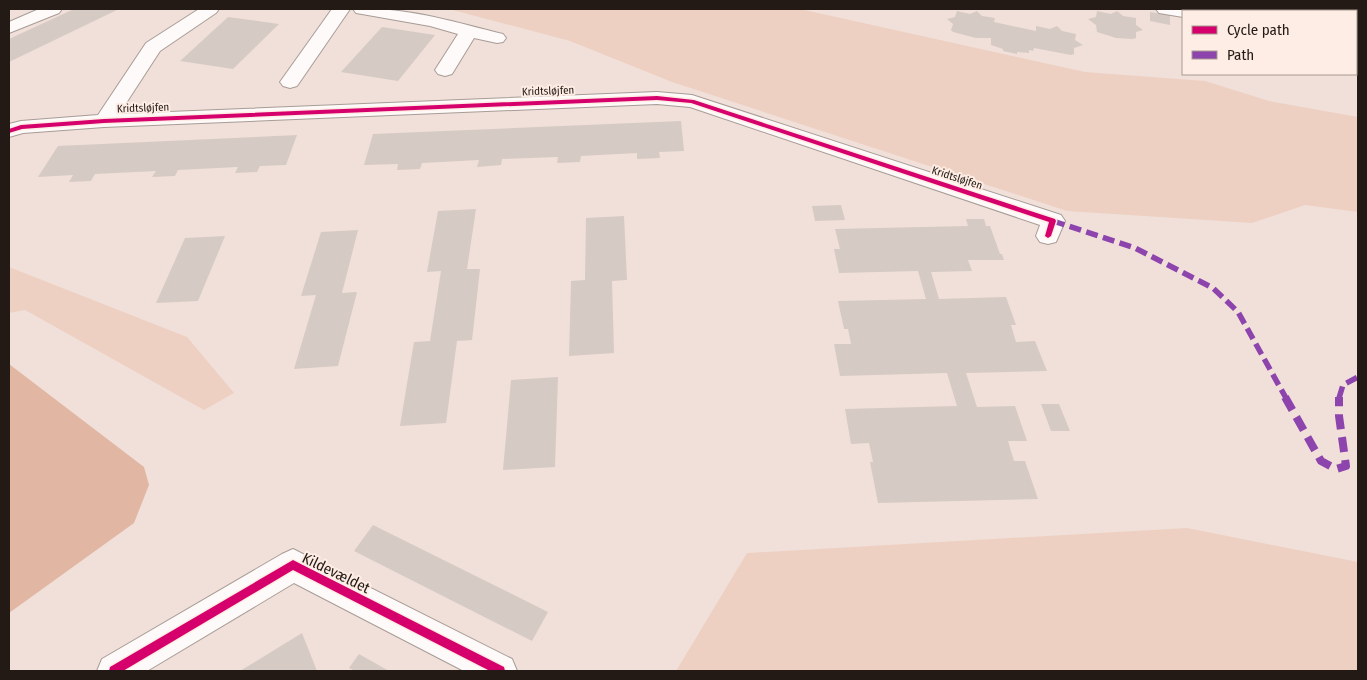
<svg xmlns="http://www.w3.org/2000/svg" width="1367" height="680" font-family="'Fira Sans Condensed',sans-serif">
  <rect width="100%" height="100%" fill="#f0e0d9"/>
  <!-- green -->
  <g fill="#eed0c2">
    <polygon points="449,9 800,9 1085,72 1205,81 1269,101 1358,117 1358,212 1305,205 1252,223 1067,211 672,82 570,41"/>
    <polygon points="9,267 187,337 234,393 204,410 25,310 9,313"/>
    <polygon points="1187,528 1358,562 1358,671 676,671 747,553"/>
  </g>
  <!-- water -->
  <polygon fill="#e1b7a3" points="9,364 144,467 149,485 134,523 9,613"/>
  <!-- building -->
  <g fill="#d6cac4">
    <polygon points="74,9 119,9 9,62 9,39"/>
    <polygon points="957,11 970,14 977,11 982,16 995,18 994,22 1036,31 1036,26 1050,29 1057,26 1062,31 1076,34 1075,40 1083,45 1074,48 1074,54 1071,55 1034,48 1033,51 1029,50 1029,53 1017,52 1017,54 1003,51 1003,49 991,45 991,38 976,38 953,32 951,30 953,24 947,19 955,17"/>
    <polygon points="1097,11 1111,14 1117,11 1123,16 1136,18 1136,25 1143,30 1136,32 1136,38 1133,39 1116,38 1097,32 1096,25 1088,19 1096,17"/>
    <polygon points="1150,12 1170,15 1170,25 1150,21"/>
    <polygon points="228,17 279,24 233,69 180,61"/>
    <polygon points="382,27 435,35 398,81 341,72"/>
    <polygon points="681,121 684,151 659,152 660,158 637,159 637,153 581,156 580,162 557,163 558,157 502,159 501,165 477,167 479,160 422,163 420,169 397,170 398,164 364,165 373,134"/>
    <polygon points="297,135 286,165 260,166 257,172 235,173 238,167 178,170 175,176 152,177 156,171 95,174 91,181 69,182 73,175 38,177 58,146"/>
    <polygon points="841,205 845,220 815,221 812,206"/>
    <polygon points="476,209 467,269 480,269 472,340 457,341 446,423 400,426 414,342 430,341 441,271 427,272 438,211"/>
    <polygon points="624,216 627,280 612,281 614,353 569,356 571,281 585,280 586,218"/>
    <polygon points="966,219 984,219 986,226 990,226 1000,254 1002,254 1004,260 968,260 972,271 931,272 939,299 1006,297 1016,325 1011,325 1016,342 1035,341 1047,371 966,373 977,407 1015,406 1027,441 1008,441 1014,461 1025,461 1038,499 878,503 870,462 873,462 869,443 851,444 845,409 957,406 947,373 840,376 834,344 851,344 848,329 844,329 838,301 926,299 918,271 839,273 834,249 840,249 835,229 968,226"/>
    <polygon points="358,230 342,293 357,292 338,366 294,369 316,295 301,296 321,232"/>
    <polygon points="225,236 198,301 156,303 185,238"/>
    <polygon points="558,377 555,467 503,470 511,380"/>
    <polygon points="1041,404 1059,404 1070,431 1051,431"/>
    <polygon points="373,525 548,612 532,641 354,551"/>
    <polygon points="302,633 317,671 240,671"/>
    <polygon points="359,654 389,671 355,671 349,668"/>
  </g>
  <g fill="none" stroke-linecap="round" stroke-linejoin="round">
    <!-- street casing -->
    <g stroke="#a89c96" stroke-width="2">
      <g id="street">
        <polygon points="39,9 62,9 59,13 9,33 9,22"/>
        <polygon points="199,9 219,9 216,13 160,51 119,114 657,92 692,95 1061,215 1065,221 1056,242 1048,244 1040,242 1036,236 1040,225 690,107 657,104 104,127 23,133 9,137 9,124 21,121 98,115 146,43"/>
        <polygon points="332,9 350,9 297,86 290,88 283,86 280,82"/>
        <path d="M353,9C405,6 454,22 503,34L506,38L503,42L497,43L474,38L452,74L445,76L438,74L435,70L458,34L430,26L362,14L356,13Z"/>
        <polygon points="1156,9 1190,9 1191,11 1183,11 1183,17 1159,13"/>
        <polygon points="293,549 512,659 517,671 464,671 294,583 147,671 97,671 102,659 282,554"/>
      </g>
    </g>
    <!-- street -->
    <use href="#street" fill="#fdfaf9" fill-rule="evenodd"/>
    <!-- quiet-far1 -->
    <g stroke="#8e44ad" stroke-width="5.5" stroke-dasharray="12 5.5" stroke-linecap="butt">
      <polyline points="1053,221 1135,248 1213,288 1238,312 1286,398"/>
      <polyline points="1339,398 1343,385 1358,377"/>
    </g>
    <!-- quiet -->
    <polyline stroke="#8e44ad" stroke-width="8" stroke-dasharray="15 8" stroke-linecap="butt" points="1285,397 1321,461 1336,469 1346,466 1339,416 1339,397"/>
    <!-- cycleway casing -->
    <g stroke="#feede5" stroke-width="3">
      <g id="cycleway">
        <polygon points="657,96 694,100 1055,219 1056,221 1051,236 1048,238 1045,236 1049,222 691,103 657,100 104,123 22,129 9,133 9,129 21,125 104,119"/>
        <polygon points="293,560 504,667 505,671 490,671 293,570 123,671 109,671 110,667"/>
      </g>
    </g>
    <!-- cycleway -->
    <use href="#cycleway" fill="#d6006c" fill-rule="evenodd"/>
  </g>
  <g text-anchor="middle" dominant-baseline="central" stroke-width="4" stroke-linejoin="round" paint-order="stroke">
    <!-- far-street labels -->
    <g font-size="11" fill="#231a15" stroke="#feede5">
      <text transform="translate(548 91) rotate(-2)">Kridtsløjfen</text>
      <text transform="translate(143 108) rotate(-2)">Kridtsløjfen</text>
      <text transform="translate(957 178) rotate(18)">Kridtsløjfen</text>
    </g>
    <!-- near-street labels -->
    <g font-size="15" fill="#231a15" stroke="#feede5">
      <text transform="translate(336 573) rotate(26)">Kildevældet</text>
    </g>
  </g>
  <!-- border -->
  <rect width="1367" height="680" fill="none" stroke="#231a15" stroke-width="20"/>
  <!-- legend -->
  <rect x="1182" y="10" width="175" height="65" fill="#feede5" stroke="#a69992"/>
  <rect x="1192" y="26" width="25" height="8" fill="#d6006c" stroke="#a69992"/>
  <text x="1227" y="35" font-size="15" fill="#231a15">Cycle path</text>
  <rect x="1192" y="51" width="25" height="8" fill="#8e44ad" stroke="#a69992"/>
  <text x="1227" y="60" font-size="15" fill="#231a15">Path</text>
</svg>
